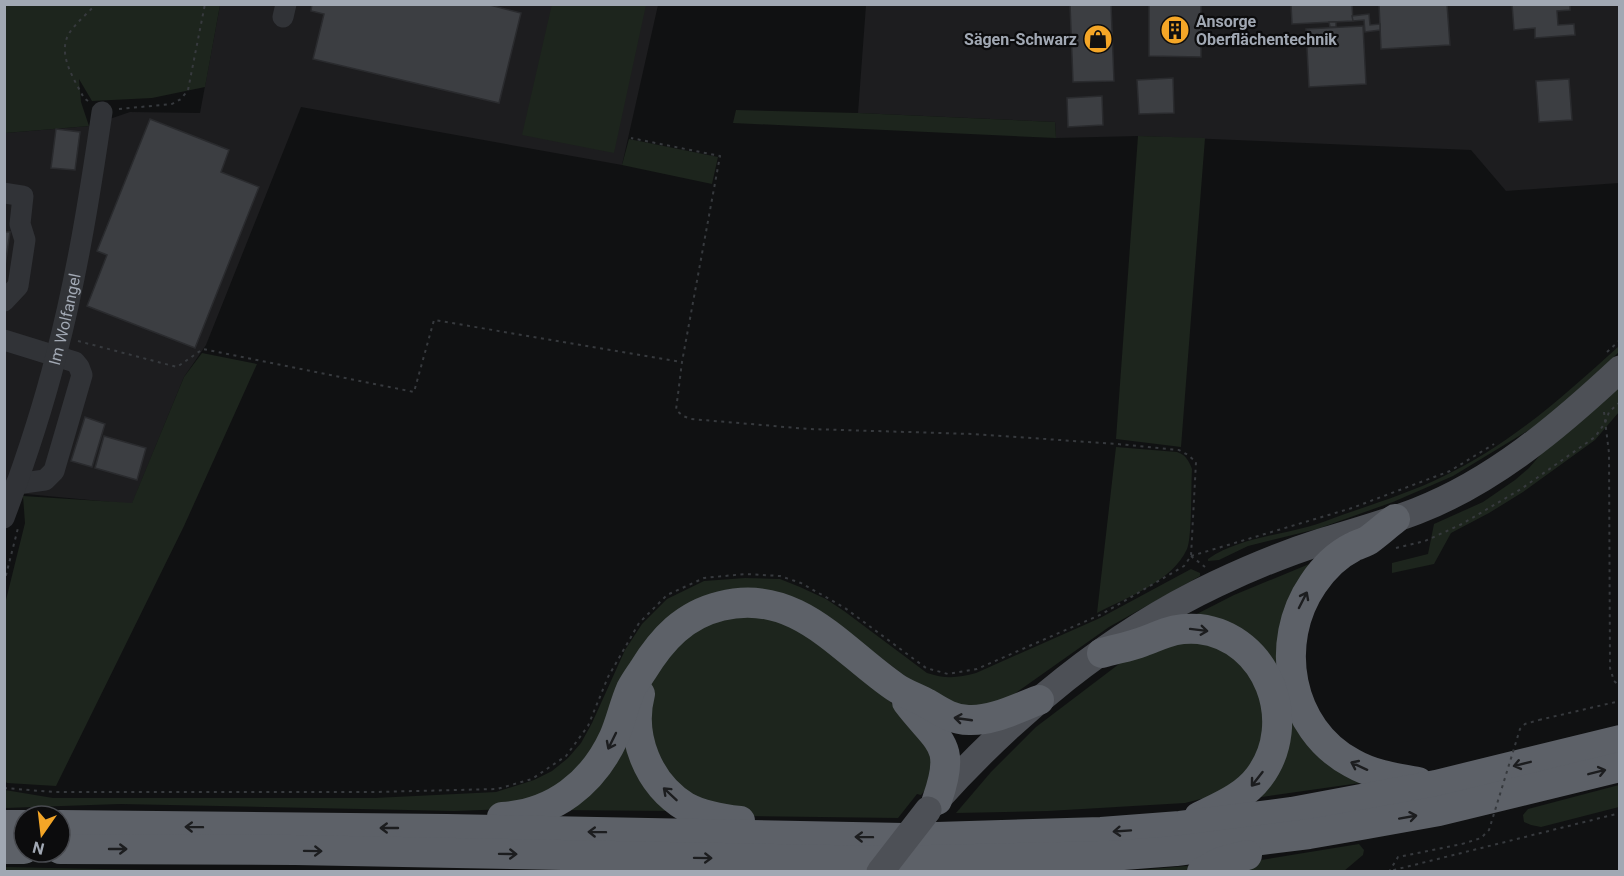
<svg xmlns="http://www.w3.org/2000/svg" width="1624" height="876" font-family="Roboto,sans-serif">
  <rect width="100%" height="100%" fill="#101112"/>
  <!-- built -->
  <g fill="#1d1d1f">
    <polygon points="220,5 658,5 622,165 301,107 206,345 184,377 132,504 5,492 5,133 89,126 130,112 200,113"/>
    <polygon points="866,5 1619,5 1619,183 1506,191 1471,150 1139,136 1056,138 1055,122 858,113"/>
  </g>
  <!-- green -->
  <g fill="#1d251d">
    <polygon points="5,4 220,5 205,87 152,98 92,101 79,79 81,102 89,126 5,133"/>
    <polygon points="552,4 646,5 614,153 522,135"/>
    <polygon points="736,110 858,113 1055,122 1056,138 733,123"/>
    <polygon points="1138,136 1205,138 1181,447 1116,439"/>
    <polygon points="629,139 718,157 712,184 622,165"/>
    <path d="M1619,346V352L1563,404L1534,427L1453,476L1393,502L1317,529L1248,546L1219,560L1208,561V559C1237,539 1274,536 1307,527C1319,524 1330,519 1342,515C1376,503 1412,492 1444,476C1511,444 1565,395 1619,346Z"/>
    <polygon points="202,353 257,364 184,526 56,786 7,783 5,781 5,604 25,523 23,496 132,503 184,377"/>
    <polygon points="1619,387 1619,412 1595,440 1523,492 1489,513 1451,533 1434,564 1392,573 1392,563 1428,554 1434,524 1483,502 1515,480 1529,468 1547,447"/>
    <path d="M1116,447L1177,452C1186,455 1189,461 1192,469C1191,485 1192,538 1187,549C1172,582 1127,597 1097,613Z"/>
    <polygon points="1319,560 1283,663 1367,782 1255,798 1280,689 1185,620 1234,595"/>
    <path d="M1191,569L1200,573V576L1109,627L1010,697L977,710L938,701L839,626L697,600L583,771L511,809L454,811L120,804L5,808V790L53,798H375L496,792L534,780L552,771L568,758L581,743L592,723L625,650L642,624L667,599L704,581L745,578L780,579L800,587L826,599L844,611L927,673C945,679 958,678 976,673L1100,618Z"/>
    <polygon points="741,613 795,624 875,686 932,745 931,783 921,795 917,794 898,818 745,816 702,806 654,761 645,738 651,677 691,629"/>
    <polygon points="1161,640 1215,641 1266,690 1264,754 1224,793 1185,803 1048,811 956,813 991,772 1036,727 1119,664"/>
    <polygon points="621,739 673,811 558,810"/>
    <polygon points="1619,785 1619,807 1541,827 1531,825 1524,822 1523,815 1528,809"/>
    <polygon points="1359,844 1364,850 1363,855 1344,871 1219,872 1255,861"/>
    <polygon points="1198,865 1189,871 1116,872"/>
    <polygon points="4,867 197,871 198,871 5,872"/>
  </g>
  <!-- building -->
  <g fill="#3c3e42" stroke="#2a2b2e" stroke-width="1.5">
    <polygon points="312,4 486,4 521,13 499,103 313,59 324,14 311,11"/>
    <polygon points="1070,4 1111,4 1114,81 1073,82"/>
    <polygon points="1149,4 1201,4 1201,57 1149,56"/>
    <polygon points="1291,4 1352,4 1353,21 1292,24"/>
    <polygon points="1379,4 1447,4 1450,45 1381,49"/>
    <polygon points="1512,4 1570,4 1570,10 1557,11 1558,25 1574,24 1575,35 1535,38 1535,28 1514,30"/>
    <polygon points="1369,14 1370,25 1380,24 1380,30 1365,32 1364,20 1353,21 1352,16"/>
    <polygon points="1329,22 1336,22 1336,27 1330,27"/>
    <polygon points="1363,26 1366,84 1309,87 1306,29"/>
    <polygon points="1173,78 1174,113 1139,114 1137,80"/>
    <polygon points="1569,79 1572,120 1539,122 1536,81"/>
    <polygon points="1102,96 1103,125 1068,127 1067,98"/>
    <polygon points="150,119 229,150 221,172 259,187 195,348 87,306 107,255 97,251"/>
    <polygon points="56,129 80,132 75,170 51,168"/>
    <polygon points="4,232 10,232 5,266 4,266"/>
    <polygon points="85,417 105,424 92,467 71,461"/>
    <polygon points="104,436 146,448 137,480 95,468"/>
  </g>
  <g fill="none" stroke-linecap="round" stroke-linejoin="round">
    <!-- path -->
    <g stroke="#373a3e" stroke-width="2" stroke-dasharray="3 4.5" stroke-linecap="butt">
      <path d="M88,101L84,98C74,79 56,53 70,32C77,22 88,13 96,4"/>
      <polyline points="119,109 172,104 181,99 188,90 205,4"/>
      <polyline points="78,341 177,367 203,349 414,392 434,320 681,362"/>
      <polyline points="1607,352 1620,340"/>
      <polyline points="1604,412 1609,453 1610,668 1614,681 1620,686"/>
      <polyline points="1396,548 1425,541 1462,524 1521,489 1595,437 1605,423 1609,412 1620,402"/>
      <polyline points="1191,556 1352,508 1450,471 1494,444"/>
      <polyline points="1191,556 1205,567"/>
      <polyline points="4,583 18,528"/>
      <polyline points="1539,720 1620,701"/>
      <polyline points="4,788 54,792 376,792 497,789 532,779 566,756 588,726 608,677 639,623 667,595 704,578 745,574 780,576 801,583 845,608 926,668 948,674 977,669 1102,614 1184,566 1191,556 1196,462 1188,455 1179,450 1117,444 973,434 809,429 691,419 683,416 676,410 682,362 720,156 631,138"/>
      <polyline points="1386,872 1620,813"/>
      <polyline points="1389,872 1398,857 1462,844"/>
    </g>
    <!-- minor -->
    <g stroke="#313337" stroke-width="21">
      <polyline points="283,17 286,4"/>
      <polyline points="4,193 23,196 20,224 25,240 18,286 4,301"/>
      <polyline points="4,340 75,362 79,367 82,375 54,471 45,480 16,484"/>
      <path id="s1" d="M4,518C24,465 42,411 56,356C77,276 90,194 102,112"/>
    </g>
    <!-- major -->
    <path stroke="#4d5056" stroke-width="27" d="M935,802C1013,715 1110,634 1216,584C1250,568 1286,553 1321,542C1353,532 1386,523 1417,511C1494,481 1559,426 1620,369"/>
    <!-- highway -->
    <g stroke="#5d6168" stroke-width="30">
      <path d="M1395,519C1386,526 1378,533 1370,539C1365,543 1358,544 1353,547C1337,555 1323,569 1313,584C1273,642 1288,729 1352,763C1373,775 1395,778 1418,782"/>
      <path d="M1102,653C1115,649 1129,647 1142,642C1164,634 1174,627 1199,629C1268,637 1300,723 1259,777C1244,797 1221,806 1199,817"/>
      <path d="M640,694C629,736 648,784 686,807C703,816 721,819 740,821"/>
      <path d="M907,702C939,744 957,743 937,800"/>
      <path d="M502,817C554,814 593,783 614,737C621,721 624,705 631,689C634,683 639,676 643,670C662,639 684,615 721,606C796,587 841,650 895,687C905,694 917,698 928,704C941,712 953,720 969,720C993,721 1017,708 1039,700"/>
      <polyline points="4,825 24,825"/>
      <polyline points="60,825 447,829 904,838 1101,832 1180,826 1292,812 1436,785 1620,740"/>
      <polyline points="4,849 24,849"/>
      <polyline points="60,849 295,850 887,861 1110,856 1176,851 1309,834 1361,825 1439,811 1620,767"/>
      <polyline points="1202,872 1221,862 1247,855"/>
    </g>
    <!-- path-bridge -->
    <polyline stroke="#373a3e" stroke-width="2" stroke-dasharray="3 4.5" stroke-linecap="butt" points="1462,844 1481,838 1489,830 1520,729 1525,724 1539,720"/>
    <!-- major-bridge -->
    <polyline stroke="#4d5056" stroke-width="27" points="880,872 928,810"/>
  </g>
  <!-- one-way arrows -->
  <defs><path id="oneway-shaft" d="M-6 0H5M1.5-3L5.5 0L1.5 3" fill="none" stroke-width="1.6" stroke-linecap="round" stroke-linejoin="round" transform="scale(1.5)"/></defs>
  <g stroke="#1c1d1f">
    <use href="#oneway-shaft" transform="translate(1303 600) rotate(-63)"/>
    <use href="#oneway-shaft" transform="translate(1199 630) rotate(7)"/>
    <use href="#oneway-shaft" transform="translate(963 719) rotate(-172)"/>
    <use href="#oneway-shaft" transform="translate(612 741) rotate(116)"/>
    <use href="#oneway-shaft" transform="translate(1522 764) rotate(166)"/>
    <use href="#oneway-shaft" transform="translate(1359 766) rotate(-155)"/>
    <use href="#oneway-shaft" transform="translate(1597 772) rotate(-14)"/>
    <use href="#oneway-shaft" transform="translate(1257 779) rotate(128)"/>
    <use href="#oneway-shaft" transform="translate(670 794) rotate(-137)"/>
    <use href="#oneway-shaft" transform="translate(1408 817) rotate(-10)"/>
    <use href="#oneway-shaft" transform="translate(194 827) rotate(-179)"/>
    <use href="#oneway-shaft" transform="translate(389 828) rotate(-180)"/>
    <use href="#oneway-shaft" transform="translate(1122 831) rotate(176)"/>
    <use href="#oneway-shaft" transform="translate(597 832) rotate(-179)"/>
    <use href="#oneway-shaft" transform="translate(864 837) rotate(-179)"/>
    <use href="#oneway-shaft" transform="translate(118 849)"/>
    <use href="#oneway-shaft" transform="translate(313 851) rotate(1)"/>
    <use href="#oneway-shaft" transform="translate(508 854) rotate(1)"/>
    <use href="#oneway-shaft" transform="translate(703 858) rotate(1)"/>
  </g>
  <!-- icons -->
  <defs>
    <g id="building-disc" transform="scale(1.5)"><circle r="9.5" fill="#f4a627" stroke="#0c0c0d"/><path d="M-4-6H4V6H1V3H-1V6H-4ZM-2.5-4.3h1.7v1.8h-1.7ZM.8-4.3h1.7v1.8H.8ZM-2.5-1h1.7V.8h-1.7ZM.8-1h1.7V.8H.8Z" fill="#111"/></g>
    <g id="shop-disc" transform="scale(1.5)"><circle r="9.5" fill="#f4a627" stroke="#0c0c0d"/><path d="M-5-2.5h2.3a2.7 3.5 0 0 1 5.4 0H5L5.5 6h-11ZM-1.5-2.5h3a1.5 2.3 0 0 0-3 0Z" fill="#111"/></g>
  </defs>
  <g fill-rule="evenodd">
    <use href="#building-disc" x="1175" y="30"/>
    <use href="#shop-disc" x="1098" y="39"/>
  </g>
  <g text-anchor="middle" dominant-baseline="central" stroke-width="4.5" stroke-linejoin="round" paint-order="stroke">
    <!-- poi labels -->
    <g font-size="16" font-weight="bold" fill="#a1a8b3" stroke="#0c0c0d" text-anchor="start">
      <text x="1196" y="21">Ansorge<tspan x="1196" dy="18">Oberflächentechnik</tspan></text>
      <text x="1077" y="39" text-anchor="end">Sägen-Schwarz</text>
    </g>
    <!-- street labels -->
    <g font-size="16" fill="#a1a8b3" stroke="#0c0c0d">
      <text stroke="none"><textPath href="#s1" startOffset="208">Im Wolfangel</textPath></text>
    </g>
  </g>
  <!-- border -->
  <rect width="1624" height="876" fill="none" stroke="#a1a8b3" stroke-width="12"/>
  <!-- north arrow -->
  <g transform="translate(42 834) rotate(194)"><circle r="28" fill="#0c0c0d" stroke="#484a4f" stroke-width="1.5"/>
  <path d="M0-4.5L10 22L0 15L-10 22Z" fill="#f4a627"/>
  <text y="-9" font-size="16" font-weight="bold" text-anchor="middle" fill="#a1a8b3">N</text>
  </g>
</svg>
